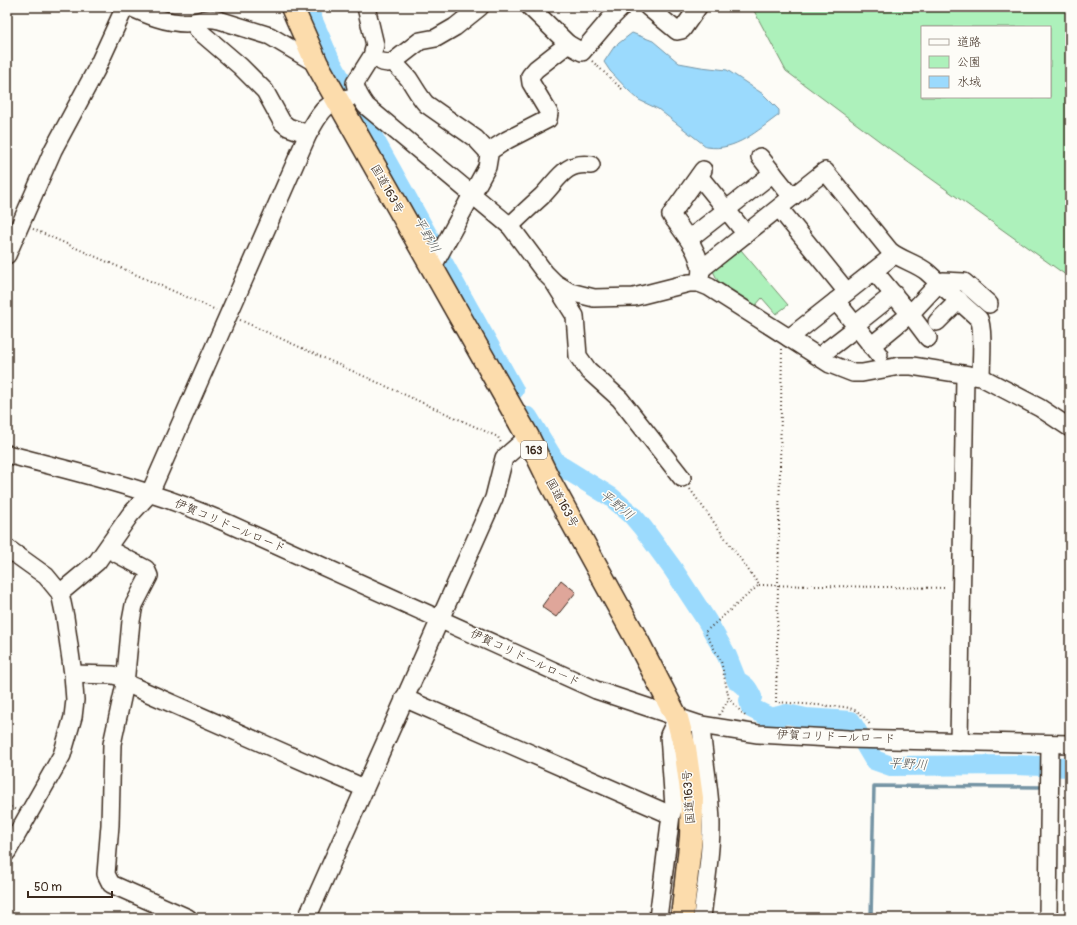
<svg xmlns="http://www.w3.org/2000/svg" width="1077" height="925" font-family="Pangolin,'Klee One',sans-serif">
  <rect width="100%" height="100%" fill="#fdfcf7"/>
  <filter id="ink" filterUnits="userSpaceOnUse"><feTurbulence type="fractalNoise" baseFrequency=".025" numOctaves="2"/><feDisplacementMap in="SourceGraphic" scale="8" xChannelSelector="R" yChannelSelector="G"/><feConvolveMatrix kernelMatrix="1 2 1 2 8 2 1 2 1" color-interpolation-filters="sRGB"/></filter>
  <g filter="url(#ink)">
    <!-- green -->
    <g fill="#adf1bb" stroke="#748e6c" fill-rule="evenodd">
      <path d="M752,7H1070V278L898,155L786,71ZM922,27H1050V97H922Z"/>
      <polygon points="741,250 788,305 776,314 762,298 756,305 718,281 713,271"/>
    </g>
    <!-- water -->
    <path fill="#9bdafd" stroke="#7594a4" d="M632,33L653,41L679,63L701,67L727,70L763,94L779,110V115C758,130 735,152 707,147L658,109L639,100L628,90L610,71L604,62L614,47Z"/>
    <g fill="none" stroke-linecap="round" stroke-linejoin="round">
      <!-- stream -->
      <polyline stroke="#7594a4" stroke-width="3.5" points="871,918 874,786 1042,787"/>
      <!-- river -->
      <g stroke="#9bdafd" stroke-width="20">
        <polyline points="307,7 329,58 514,390"/>
        <path d="M528,417L556,463L611,497L632,515L643,528L673,569L707,621L727,656L737,681C745,684 748,689 752,697L749,701L751,708L771,718L787,714L806,718L851,721L874,760L891,766L1014,765L1070,767"/>
      </g>
    </g>
    <!-- building -->
    <polygon fill="#dfa69a" stroke="#3b2a1e" points="561,580 576,592 556,617 543,608 543,607 542,606"/>
    <g fill="none" stroke-linecap="round" stroke-linejoin="round">
      <!-- minor casing -->
      <g stroke="#3b2a1e" stroke-width="20">
        <g id="minor">
          <path d="M130,7C148,15 166,23 186,23C200,23 203,16 219,20L270,36L317,64"/>
          <path d="M366,7L375,45L372,56L355,83C356,92 361,99 366,106L510,226L545,273L553,281L575,316L578,356L588,370L620,399L682,478"/>
          <polyline points="530,7 568,44 582,52 610,19 622,7"/>
          <polyline points="648,7 677,31 682,30 698,7"/>
          <polyline points="194,22 198,30 240,66 265,91 282,122 288,127 308,134"/>
          <polyline points="382,62 388,63 393,62 420,41 436,38 455,27 480,7"/>
          <path d="M393,62C398,67 404,73 409,79C415,88 419,96 426,104L476,139L488,152"/>
          <polyline points="760,157 792,197"/>
          <polyline points="699,176 746,234"/>
          <polyline points="779,208 847,292"/>
          <path d="M510,226C520,216 531,206 542,196C558,180 565,161 591,165"/>
          <polyline points="689,239 773,173"/>
          <polyline points="7,255 53,150 96,70 125,7"/>
          <polyline points="432,268 487,167 489,155 488,152 507,140 548,119 549,113 531,83 530,76 536,69 568,44"/>
          <path d="M701,271C699,250 683,232 671,215L703,170"/>
          <polyline points="874,271 910,314 928,338"/>
          <polyline points="555,283 570,292 594,298 634,297 689,283 699,283 709,287 830,364 853,373 862,373 900,366 912,366 981,377 1040,408 1070,428"/>
          <path d="M699,283L701,271L704,267L825,171L890,251C901,260 916,263 927,272L979,319C984,329 981,364 981,377"/>
          <polyline points="836,301 879,355"/>
          <polyline points="937,322 959,300"/>
          <polyline points="855,325 894,294"/>
          <polyline points="789,338 894,255"/>
          <polyline points="871,346 910,314 940,282 943,281 964,282 989,304"/>
          <polyline points="826,351 857,327"/>
          <path d="M7,454C55,467 104,478 151,494C177,502 202,512 227,523L596,690L701,725L758,734L848,739L1070,744"/>
          <polyline points="7,548 46,576 60,593 65,617 73,674 75,700 73,717 62,755 7,852"/>
          <polyline points="108,549 146,569 149,576 134,605 131,621 125,684 112,744 110,825 106,874 111,884 188,918"/>
          <path d="M60,593L97,562L130,515L150,493L308,134C320,114 324,102 349,98"/>
          <polyline points="73,674 113,675 125,678"/>
          <polyline points="125,684 130,685 364,788"/>
          <polyline points="404,698 671,815 658,918"/>
          <path d="M701,725C703,759 711,792 711,826C711,856 705,888 702,918"/>
          <polyline points="959,742 965,375"/>
          <polyline points="671,815 674,807 669,735 677,718"/>
          <polyline points="307,918 494,498 504,458 528,437"/>
          <polyline points="1048,918 1050,744"/>
        </g>
      </g>
      <!-- highway casing -->
      <g stroke="#3b2a1e" stroke-width="25">
        <polyline id="highway" points="292,7 317,64 528,437 550,482 638,642 677,718 685,748 692,798 691,837 682,918"/>
      </g>
      <!-- path -->
      <g stroke="#3b2a1e" stroke-width="2" stroke-dasharray="1 3" stroke-linecap="butt">
        <polyline points="592,61 623,90"/>
        <polyline points="33,229 216,310"/>
        <polyline points="240,320 498,437 501,443"/>
        <path d="M782,349L776,702L845,707C859,710 863,715 871,726"/>
        <polyline points="690,489 759,585 705,632 721,661 729,699 747,718"/>
        <polyline points="759,585 947,588"/>
        <polyline points="719,715 729,699"/>
        <polyline points="1062,785 1070,785"/>
        <polyline points="7,805 16,810"/>
      </g>
      <!-- minor -->
      <use href="#minor" stroke="#fdfcf7" stroke-width="17"/>
      <!-- highway -->
      <use href="#highway" stroke="#fcdcac" stroke-width="22"/>
    </g>
  </g>
  <g text-anchor="middle" dominant-baseline="central" stroke-width="3" stroke-linejoin="round" paint-order="stroke">
    <!-- shield labels -->
    <rect fill="#fdfcf7" stroke="#75695f" stroke-width="1" x="521" y="441" width="26" height="18" rx="3"/>
    <g font-size="11" font-weight="bold" fill="#3b2a1e">
      <text x="534" y="450">163</text>
    </g>
    <!-- street labels -->
    <g font-size="12" fill="#3b2a1e" stroke="#fdfcf7">
      <text transform="translate(387 189) rotate(60)">国道163号</text>
      <text transform="translate(562 503) rotate(61)">国道163号</text>
      <text transform="translate(230 526) rotate(23)">伊賀コリドールロード</text>
      <text transform="translate(525 658) rotate(25)">伊賀コリドールロード</text>
      <text transform="translate(836 737) rotate(2)">伊賀コリドールロード</text>
      <text transform="translate(689 797) rotate(-94)">国道163号</text>
    </g>
    <!-- water labels -->
    <g font-size="13" font-style="italic" fill="#535656" stroke="#fdfcf7">
      <text transform="translate(427 235) rotate(61)">平野川</text>
      <text transform="translate(617 505) rotate(39)">平野川</text>
      <text transform="translate(908 764) rotate(4)">平野川</text>
    </g>
  </g>
  <!-- margin -->
  <rect width="1077" height="925" fill="none" stroke="#fdfcf7" stroke-width="24"/>
  <rect x="12" y="12" width="1053" height="901" fill="none" stroke="#3b2a1e" stroke-width="1.5" filter="url(#ink)"/>
  <!-- legend -->
  <rect x="921" y="26" width="130" height="72" fill="#fdfcf7" stroke="#afa8a0"/>
  <rect x="929" y="39" width="20" height="6" fill="#fdfcf7" stroke="#afa8a0"/>
  <text x="957" y="46" font-size="12" fill="#3b2a1e">道路</text>
  <rect x="929" y="56" width="20" height="12" fill="#adf1bb" stroke="#afa8a0"/>
  <text x="957" y="66" font-size="12" fill="#3b2a1e">公園</text>
  <rect x="929" y="76" width="20" height="12" fill="#9bdafd" stroke="#afa8a0"/>
  <text x="957" y="86" font-size="12" fill="#3b2a1e">水域</text>
  <!-- scale -->
  <path d="M28 891v6h84v-6" fill="none" stroke="#3b2a1e" stroke-width="2"/>
  <text x="34" y="891" font-size="12" fill="#3b2a1e" stroke="#fdfcf7" stroke-width="3" paint-order="stroke">50 m</text>
</svg>
